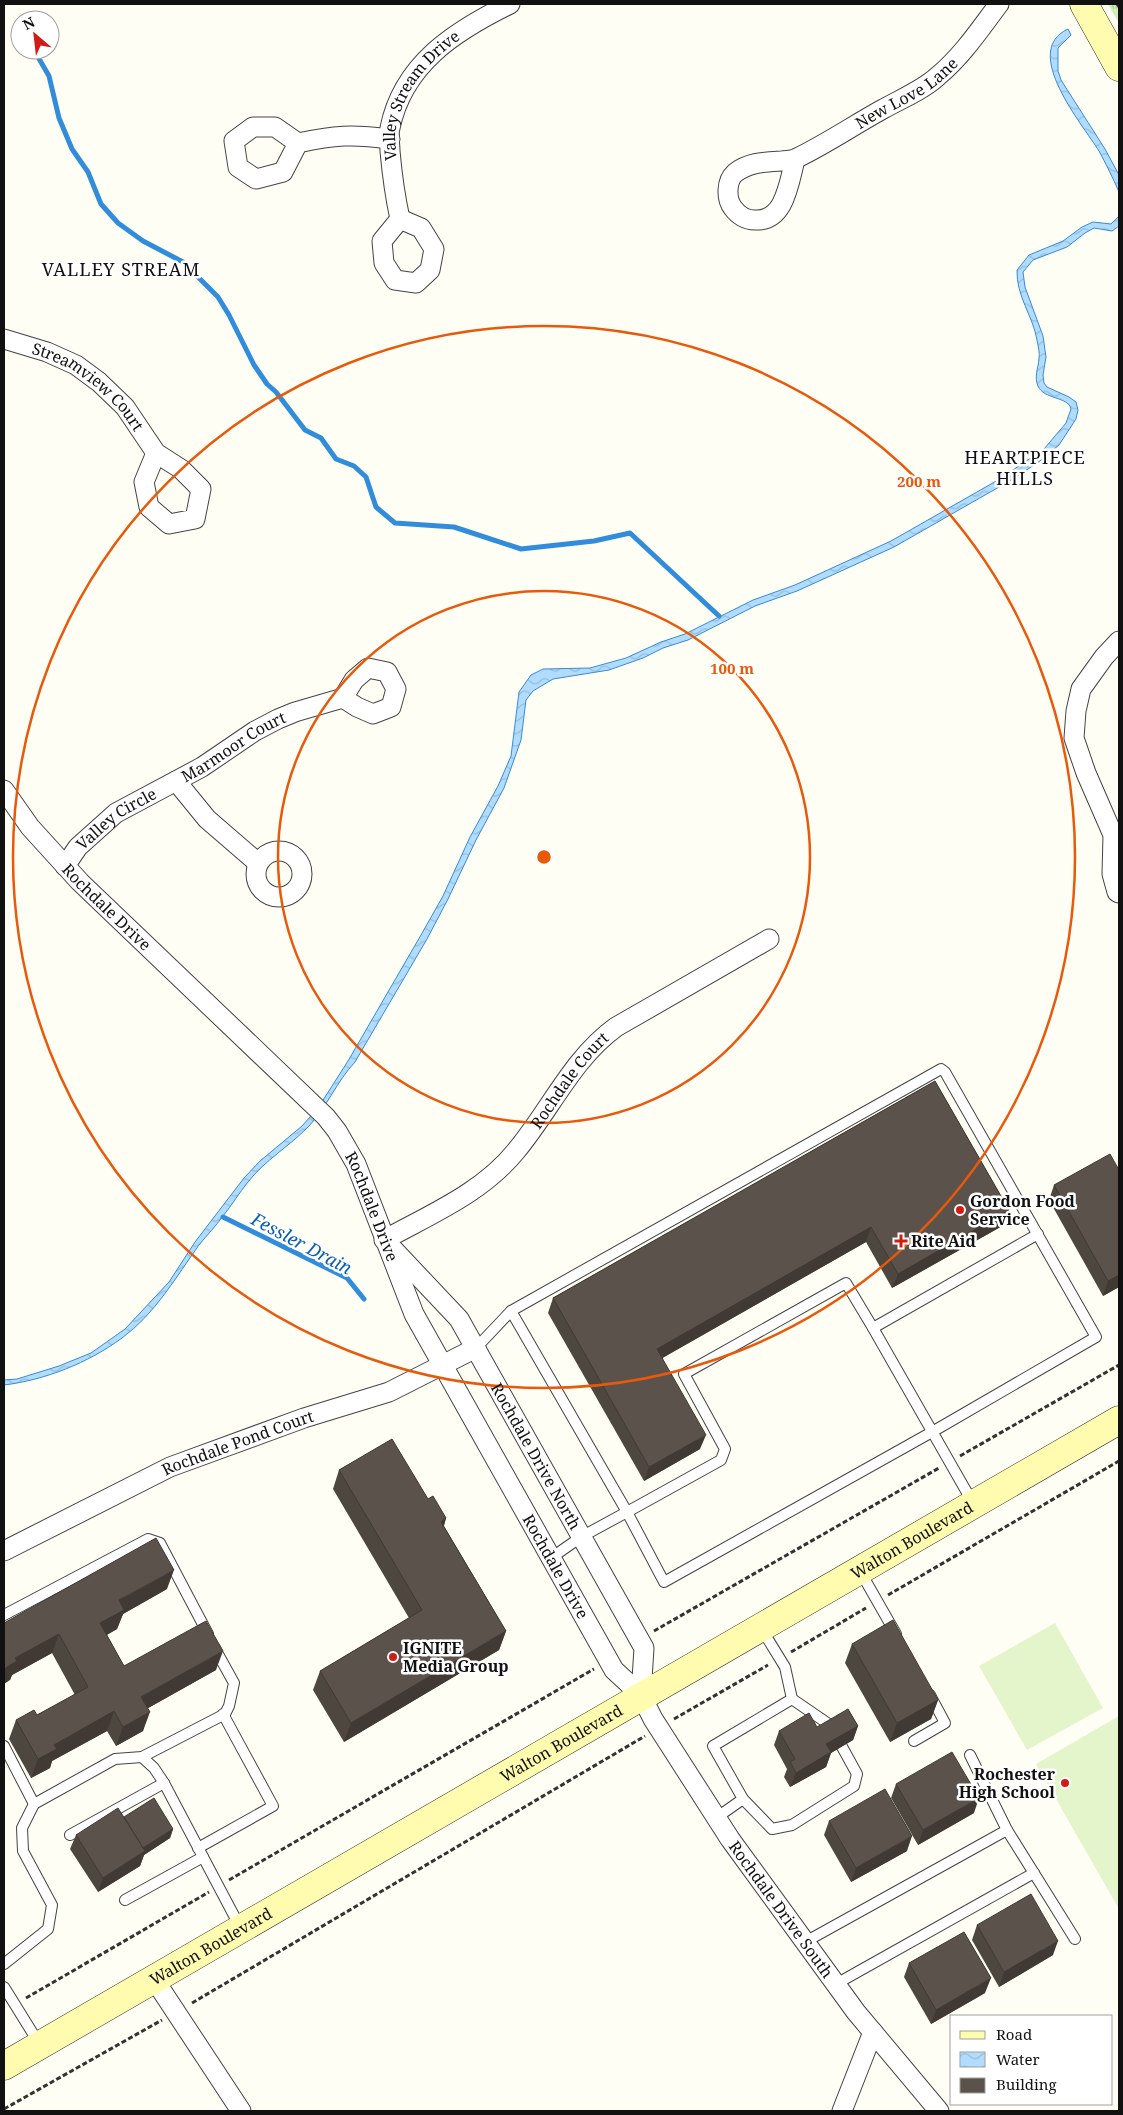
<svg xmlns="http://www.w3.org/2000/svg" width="1123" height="2115" font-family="'Noto Serif',serif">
  <defs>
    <pattern id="grass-tufts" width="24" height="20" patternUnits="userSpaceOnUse" patternTransform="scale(1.25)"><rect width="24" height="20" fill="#d1efb8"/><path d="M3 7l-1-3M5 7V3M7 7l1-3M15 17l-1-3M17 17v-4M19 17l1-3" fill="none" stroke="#b2cc9d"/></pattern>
    <pattern id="water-waves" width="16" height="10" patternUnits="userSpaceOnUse" patternTransform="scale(1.25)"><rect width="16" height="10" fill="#b2dcfd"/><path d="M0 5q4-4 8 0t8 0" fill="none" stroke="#98bcd8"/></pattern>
  </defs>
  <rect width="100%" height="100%" fill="#fffef4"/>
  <!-- grass -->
  <polygon fill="url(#grass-tufts)" points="1108,4 1119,4 1119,23"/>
  <!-- pitch -->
  <g fill="#e4f5cb">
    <polygon points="1055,1623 1103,1708 1027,1750 979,1666"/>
    <polygon points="1119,1716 1119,1909 1036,1764"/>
  </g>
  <!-- water -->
  <g fill="url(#water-waves)" stroke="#318ddc">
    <path d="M1068,29L1071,35L1058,48V71L1061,80L1105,149L1119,175V192C1113,178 1106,164 1099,151C1083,125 1020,51 1068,29Z"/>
    <path d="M1119,216V226L1112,231L1094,228L1085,233L1067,247L1033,260L1023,272L1025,287L1043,336L1046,357L1043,375L1044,383L1047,387L1069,397L1076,402L1078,410L1076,419L1059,445L1040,461L1013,479L894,547L797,591L755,606L688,640L663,648L643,658L609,670L553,679L533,691L526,700L521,740L504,788L476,840L448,899L427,939L355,1062C337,1081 327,1107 309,1126C290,1146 265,1160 248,1182C239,1193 232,1205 223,1216C216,1226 207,1235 199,1245C176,1277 155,1314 122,1338C88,1363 45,1380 4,1385V1380L17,1379L59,1366L91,1353L125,1329L169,1282L195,1242L244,1178L260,1161L302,1126L318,1108L348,1061L421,935L443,896L470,837L498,786L511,756L519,692L531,675L543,669L590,668L626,658L661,642L685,634L753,600L795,585L891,541L998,480L1044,449L1066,423L1071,409C1068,396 1044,400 1038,386C1034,377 1038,369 1039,359C1040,353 1038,346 1037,340C1033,316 1016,296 1017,270L1029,255L1063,241L1082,227L1093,222L1111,224Z"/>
  </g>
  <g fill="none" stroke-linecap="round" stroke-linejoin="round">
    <!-- stream -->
    <g stroke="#318ddc" stroke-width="5">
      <polyline points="34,50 49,76 59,118 72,149 88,172 101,204 118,223 143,241 183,262 218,297 229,315 254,365 267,384 276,392 305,430 321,438 336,459 354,466 366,477 376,507 395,523 454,527 521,549 594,541 630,533 719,616"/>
      <polyline points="223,1217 347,1278 364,1299"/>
    </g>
    <!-- service casing -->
    <g stroke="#444" stroke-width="12">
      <g id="service">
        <polyline points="511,1311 627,1512 721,1460 725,1449 684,1374 846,1283 873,1328 1038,1234"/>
        <polyline points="873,1328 973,1503"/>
        <polyline points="476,1348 511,1311 941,1069 945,1072 1096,1337 932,1432 664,1582 627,1512 581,1537 551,1558"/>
        <polyline points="860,1571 896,1634"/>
        <polyline points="4,1615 148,1539 160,1543 208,1634"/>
        <polyline points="914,1741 945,1723 930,1695"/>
        <polyline points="4,1746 34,1804 115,1759 142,1757 225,1714 229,1706 234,1683 214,1647"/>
        <polyline points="970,1755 1007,1830 1075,1939"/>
        <polyline points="142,1757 154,1768 164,1783 240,1927"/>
        <polyline points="743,1799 772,1829 792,1825 854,1786 857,1774 830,1725 792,1699"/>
        <polyline points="716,1818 743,1799 713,1746 792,1699 785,1667 761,1628"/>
        <polyline points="70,1835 164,1783"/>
        <polyline points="198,1848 273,1806 223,1714"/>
        <polyline points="125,1900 203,1857"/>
        <polyline points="805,1942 1007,1830"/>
        <polyline points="4,1964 48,1929 52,1905 23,1851 22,1828 34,1804"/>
        <polyline points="836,1984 1034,1873"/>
        <polyline points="4,1987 40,2045"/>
      </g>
    </g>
    <!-- minor casing -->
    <g stroke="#444" stroke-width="21">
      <g id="minor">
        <path d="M298,143L283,172L256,179L238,167L234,141L253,127H275L298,143C335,135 352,134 390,139"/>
        <path id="s1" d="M795,160C789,182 785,222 755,220C746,220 738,215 733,208C726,199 726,181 735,173C749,162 765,162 782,161C787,160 792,161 797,158C826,144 854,125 883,109C901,99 923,90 938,76C963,55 980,29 999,4"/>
        <path id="s2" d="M400,219C395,196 392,174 390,151C390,144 388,135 390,128C403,64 455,31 510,4"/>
        <polygon points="400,219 421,228 434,249 430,270 416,283 395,280 384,263 382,241"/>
        <path id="s3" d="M4,339L47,352L76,365L99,382L125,407L156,453L181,469L201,489L195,519L169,524L149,507L144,482L156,453"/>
        <polyline points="1119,641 1104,657 1081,689 1076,711 1074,738 1086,773 1113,835 1112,874 1117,892 1119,893"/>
        <polyline points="176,781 207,819 258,863"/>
        <path id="s4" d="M4,790L30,827L80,882L326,1117L337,1131L356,1164L414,1314L614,1670L641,1695L653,1719L730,1839L856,2012L939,2111"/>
        <circle cx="279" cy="874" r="23"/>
        <path id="s5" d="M65,866L78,847L116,813L202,767L255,731L278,719L295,712L343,698L354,680L368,668L387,672L396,689L391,707L373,714L357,707L343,698"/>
        <path id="s6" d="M384,1240C431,1214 482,1193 516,1151C551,1109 572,1059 616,1027L769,939"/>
        <path id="s7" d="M392,1248L459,1319L644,1648L641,1695"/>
        <path id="s8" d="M4,1551L170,1467L304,1418L389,1392L476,1348"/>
        <polyline points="154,1979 241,2111"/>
        <polyline points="842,2111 873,2032"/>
      </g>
    </g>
    <!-- secondary casing -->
    <g stroke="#333" stroke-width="29">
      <g id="secondary">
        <polyline points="1084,4 1119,67"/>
        <path id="s9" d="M4,2066L1119,1420"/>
      </g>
    </g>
    <!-- path -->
    <g stroke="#333" stroke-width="3" stroke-dasharray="5 2.5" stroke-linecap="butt">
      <polyline points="1117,4 1119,7"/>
      <polyline points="960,1456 1119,1365"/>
      <polyline points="888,1595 1119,1461"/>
      <polyline points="654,1631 939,1468"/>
      <polyline points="791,1652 866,1608"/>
      <polyline points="674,1719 768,1665"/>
      <polyline points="229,1880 594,1669"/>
      <polyline points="26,1998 209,1892"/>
      <polyline points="192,2003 645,1736"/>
      <polyline points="4,2109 162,2020"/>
    </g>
    <!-- service -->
    <use href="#service" stroke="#fff" stroke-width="10"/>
    <!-- minor -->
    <use href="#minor" stroke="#fff" stroke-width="19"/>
    <!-- secondary -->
    <use href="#secondary" stroke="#fffbaf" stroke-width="28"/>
  </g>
  <!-- wall -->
  <g fill="#4e4740">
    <polygon points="935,1081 1009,1210 1004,1225 892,1288 866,1242 662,1358 700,1449 644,1481 548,1313 553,1298"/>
    <polygon points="1119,1170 1119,1287 1103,1296 1049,1200 1054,1185"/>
    <polygon points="339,1470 428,1499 446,1518 444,1526 506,1631 499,1650 344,1742 313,1690 320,1671 409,1618 333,1489"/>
    <polygon points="167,1589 123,1614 117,1629 107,1635 124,1666 216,1670 148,1708 143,1731 116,1746 107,1731 52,1761 50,1768 31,1778 9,1739 16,1720 37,1715 75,1695 52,1653 12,1675 10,1680 4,1623"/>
    <polygon points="852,1644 938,1700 931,1719 890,1742 845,1663"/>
    <polygon points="858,1726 853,1740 831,1753 826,1767 790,1787 784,1777 787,1769 774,1745 779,1731 817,1727"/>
    <polygon points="896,1784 974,1813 918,1845 891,1798"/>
    <polygon points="124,1818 173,1829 170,1838 144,1855 140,1866 98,1892 70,1849 76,1835"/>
    <polygon points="829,1821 907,1851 851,1882 824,1835"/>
    <polygon points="977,1925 1053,1955 999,1987 972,1940"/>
    <polygon points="909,1963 985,1993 931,2024 904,1977"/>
  </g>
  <!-- shaded-wall -->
  <g fill="#403934">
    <polygon points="1009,1210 1004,1225 892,1288 898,1274"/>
    <polygon points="871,1227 866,1242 652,1364 657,1349"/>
    <polygon points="1119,1275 1119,1287 1103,1296 1108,1281"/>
    <polygon points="706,1435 700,1449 644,1481 649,1467"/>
    <polygon points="446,1518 440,1537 441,1522"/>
    <polygon points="174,1570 167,1589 123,1614 117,1629 93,1642 100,1623 119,1600"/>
    <polygon points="506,1631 499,1650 344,1742 351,1723"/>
    <polygon points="59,1634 52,1653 12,1675 10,1680 4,1684 4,1669 15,1658"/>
    <polygon points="223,1651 216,1670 134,1716 141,1697"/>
    <polygon points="938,1700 931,1719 890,1742 897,1723"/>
    <polygon points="114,1711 107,1731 52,1761 50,1768 31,1778 38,1759 54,1745"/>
    <polygon points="150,1712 143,1731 116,1746 123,1727"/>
    <polygon points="858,1726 853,1740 831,1753 826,1767 790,1787 796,1773 826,1744"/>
    <polygon points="979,1798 974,1813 918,1845 923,1830"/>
    <polygon points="173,1829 170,1838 144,1855 140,1866 98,1892 103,1878 143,1848"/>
    <polygon points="912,1836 907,1851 851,1882 856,1868"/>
    <polygon points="1058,1941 1053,1955 999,1987 1004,1972"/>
    <polygon points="991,1978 985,1993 931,2024 936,2010"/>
  </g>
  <!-- building -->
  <g fill="#5b524b" stroke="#403934">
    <polygon points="935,1081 1009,1210 898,1274 871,1227 657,1349 706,1435 649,1467 553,1298"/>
    <polygon points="1110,1154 1119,1170 1119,1275 1108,1281 1054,1185"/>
    <polygon points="392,1439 428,1499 433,1496 446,1518 441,1522 506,1631 351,1723 320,1671 422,1610 339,1470"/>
    <polygon points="156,1538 174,1570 119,1600 124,1610 100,1623 124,1666 206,1621 223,1651 141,1697 150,1712 123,1727 114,1711 54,1745 57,1749 38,1759 16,1720 34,1710 37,1715 88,1687 59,1634 15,1658 17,1661 4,1669 4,1623"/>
    <polygon points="893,1620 938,1700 897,1723 852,1644"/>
    <polygon points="848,1709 858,1726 826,1744 831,1752 796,1773 790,1762 795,1759 779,1731 809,1713 817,1727"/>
    <polygon points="952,1752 979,1798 923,1830 896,1784"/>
    <polygon points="885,1789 912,1836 856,1868 829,1821"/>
    <polygon points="154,1798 173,1829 143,1848 124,1817"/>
    <polygon points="118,1808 145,1851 103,1878 76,1835"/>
    <polygon points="1031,1894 1058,1941 1004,1972 977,1925"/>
    <polygon points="964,1932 991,1978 936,2010 909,1963"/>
  </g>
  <!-- distance rings -->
  <g fill="none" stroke="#e8590c" stroke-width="2.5">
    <circle cx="544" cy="857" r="266"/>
    <circle cx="544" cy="857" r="531"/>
  </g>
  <!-- markers -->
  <g fill="#d21a17" stroke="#fff" stroke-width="2">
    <circle cx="960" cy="1210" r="5"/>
    <path d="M898.5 1233.5h5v5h5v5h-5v5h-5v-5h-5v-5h5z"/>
    <circle cx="393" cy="1657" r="5"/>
    <circle cx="1065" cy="1783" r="5"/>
  </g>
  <g text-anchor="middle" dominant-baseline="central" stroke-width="5" stroke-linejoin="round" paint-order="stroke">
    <!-- street labels -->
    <g font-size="16" fill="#111" stroke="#fff">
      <text stroke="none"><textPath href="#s1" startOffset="335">New Love Lane</textPath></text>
      <text stroke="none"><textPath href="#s2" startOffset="135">Valley Stream Drive</textPath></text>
      <text stroke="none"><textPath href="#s3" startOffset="99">Streamview Court</textPath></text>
      <text stroke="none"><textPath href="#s5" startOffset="209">Marmoor Court</textPath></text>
      <text stroke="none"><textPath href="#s5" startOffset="71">Valley Circle</textPath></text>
      <text stroke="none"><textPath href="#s4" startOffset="156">Rochdale Drive</textPath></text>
      <text stroke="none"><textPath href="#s6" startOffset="249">Rochdale Court</textPath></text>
      <text stroke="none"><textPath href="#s4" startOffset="561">Rochdale Drive</textPath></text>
      <text stroke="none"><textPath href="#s8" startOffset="258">Rochdale Pond Court</textPath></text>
      <text stroke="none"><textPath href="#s7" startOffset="255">Rochdale Drive North</textPath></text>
      <text stroke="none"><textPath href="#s9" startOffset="1049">Walton Boulevard</textPath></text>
      <text stroke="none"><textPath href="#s4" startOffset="966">Rochdale Drive</textPath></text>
      <text stroke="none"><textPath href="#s9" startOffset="644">Walton Boulevard</textPath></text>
      <text stroke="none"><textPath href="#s4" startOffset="1378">Rochdale Drive South</textPath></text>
      <text stroke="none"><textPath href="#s9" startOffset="239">Walton Boulevard</textPath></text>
    </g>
    <!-- poi labels -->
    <g font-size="16" font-weight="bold" fill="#111" stroke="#fff" text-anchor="start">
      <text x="970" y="1201">Gordon Food<tspan x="970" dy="18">Service</tspan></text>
      <text x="911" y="1241">Rite Aid</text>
      <text x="403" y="1648">IGNITE<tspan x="403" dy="18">Media Group</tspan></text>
      <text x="1055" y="1774" text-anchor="end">Rochester<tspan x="1055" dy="18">High School</tspan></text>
    </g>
    <!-- neighbourhood labels -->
    <g font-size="18" letter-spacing="1" fill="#111" stroke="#fff">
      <text x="121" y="269">VALLEY STREAM</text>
      <text x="1025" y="457">HEARTPIECE<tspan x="1025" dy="21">HILLS</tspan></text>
    </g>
    <!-- water labels -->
    <g font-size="18" font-style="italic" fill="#0a5eb2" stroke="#fff">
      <text transform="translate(302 1243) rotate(28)">Fessler Drain</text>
    </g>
  </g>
  <circle cx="544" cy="857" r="8" fill="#e8590c" stroke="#fff" stroke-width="2.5"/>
  <g font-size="15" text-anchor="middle" font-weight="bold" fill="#e8590c" stroke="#fff" stroke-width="5" stroke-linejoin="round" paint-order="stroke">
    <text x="919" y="487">200 m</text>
    <text x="732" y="674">100 m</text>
  </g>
  <!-- border -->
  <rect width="1123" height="2115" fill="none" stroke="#111111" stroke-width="10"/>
  <!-- legend -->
  <rect x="950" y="2015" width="162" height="90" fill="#ffffff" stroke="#a0a0a0"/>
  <rect x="960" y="2031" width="25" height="8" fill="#fffbaf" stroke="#a0a0a0"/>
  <text x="996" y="2040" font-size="15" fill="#111111">Road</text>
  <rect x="960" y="2052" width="25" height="15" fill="url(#water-waves)" stroke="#a0a0a0"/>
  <text x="996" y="2065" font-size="15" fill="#111111">Water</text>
  <rect x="960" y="2078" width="25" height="15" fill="#5b524b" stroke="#a0a0a0"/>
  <text x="996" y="2090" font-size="15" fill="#111111">Building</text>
  <!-- north arrow -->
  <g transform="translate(35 35) rotate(332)"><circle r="24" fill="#ffffff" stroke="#a0a0a0"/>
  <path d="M0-4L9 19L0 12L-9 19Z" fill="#d21a17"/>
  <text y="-8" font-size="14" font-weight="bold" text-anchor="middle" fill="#111111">N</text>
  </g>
</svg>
